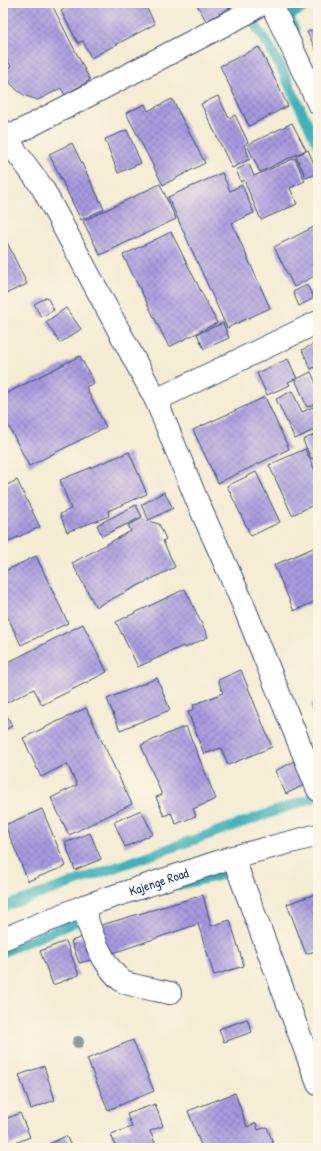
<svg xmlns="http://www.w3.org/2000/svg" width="321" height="1151" font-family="'Patrick Hand',sans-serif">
  <defs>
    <pattern id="building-cross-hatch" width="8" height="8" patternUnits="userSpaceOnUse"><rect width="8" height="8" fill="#a89ae0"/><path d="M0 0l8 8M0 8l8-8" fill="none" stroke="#887eb9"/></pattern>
  </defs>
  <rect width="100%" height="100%" fill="#fcf5e5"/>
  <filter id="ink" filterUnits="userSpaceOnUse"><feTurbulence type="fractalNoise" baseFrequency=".025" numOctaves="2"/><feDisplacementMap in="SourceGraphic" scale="8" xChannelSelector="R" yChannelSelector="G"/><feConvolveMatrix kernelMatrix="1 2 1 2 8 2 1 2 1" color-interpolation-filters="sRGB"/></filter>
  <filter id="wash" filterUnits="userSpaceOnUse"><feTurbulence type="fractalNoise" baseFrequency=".012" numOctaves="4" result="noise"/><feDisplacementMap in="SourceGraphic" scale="16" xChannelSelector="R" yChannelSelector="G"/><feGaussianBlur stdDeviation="0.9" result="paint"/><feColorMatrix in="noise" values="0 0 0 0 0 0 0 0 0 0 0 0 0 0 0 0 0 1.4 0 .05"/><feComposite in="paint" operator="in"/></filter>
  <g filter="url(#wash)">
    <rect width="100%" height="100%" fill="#f4ecd3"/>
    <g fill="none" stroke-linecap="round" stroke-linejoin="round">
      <!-- stream -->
      <g stroke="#41b1b9" stroke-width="10">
        <polyline points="247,13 269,46 280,66 318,145"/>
        <polyline points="295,31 290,20 292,14 312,3"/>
        <polyline points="179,885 222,875"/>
        <polyline points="3,907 318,796"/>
        <polyline points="3,952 87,917"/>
      </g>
    </g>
    <g id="blocks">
      <!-- building -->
      <g fill="url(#building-cross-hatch)">
        <polygon points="3,3 51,3 90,80 65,95 61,88 38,100 26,96 18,91 11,84 5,70 11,67 4,53 3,54"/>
        <polygon points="73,3 144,3 155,24 91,58 83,41 78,43 61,11"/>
        <polygon points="196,3 239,3 206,21"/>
        <polygon points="318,27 318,54 307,32"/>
        <polygon points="259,47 288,106 249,126 220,66"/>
        <polygon points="218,96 229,118 235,115 248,142 244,145 250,159 232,168 201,104"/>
        <polygon points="172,99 205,163 163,185 126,113 145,104 148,111"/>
        <polygon points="292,123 306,150 260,172 247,145"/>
        <polygon points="127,130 141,163 118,173 105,139"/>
        <polygon points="72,143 104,209 81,220 49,154"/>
        <polygon points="308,150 318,173 306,178 296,156"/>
        <polygon points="295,158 305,181 290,188 297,204 261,220 244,180 241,182 236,170 249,164 254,176"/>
        <polygon points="222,173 230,191 242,185 254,213 232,223 270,308 227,328 168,197"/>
        <polygon points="160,184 176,219 100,255 83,221"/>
        <polygon points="318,225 318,274 294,287 274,247"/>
        <polygon points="171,232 217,323 169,347 123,255"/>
        <polygon points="3,234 27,284 3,295"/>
        <polygon points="307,285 314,298 299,306 293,292"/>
        <polygon points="47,297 54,310 41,317 34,304"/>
        <polygon points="66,308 81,329 60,343 46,322"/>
        <polygon points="223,323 229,338 204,349 197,334"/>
        <polygon points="318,342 318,365 311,369 302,350"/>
        <polygon points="80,356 94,383 86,387 106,427 29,466 3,415 3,395"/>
        <polygon points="288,359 297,379 311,372 318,388 318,411 315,404 307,407 295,379 288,382 290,385 267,395 257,373"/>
        <polygon points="292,391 302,412 313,407 318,417 318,428 295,439 276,399"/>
        <polygon points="265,397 289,449 218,483 193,430"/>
        <polygon points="318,433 318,456 311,459 303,440"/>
        <polygon points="305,449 318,477 318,503 292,515 269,465"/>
        <polygon points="129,452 147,494 108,511 109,516 67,532 60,514 71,509 60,480"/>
        <polygon points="256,472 280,522 251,536 227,486"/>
        <polygon points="17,480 40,527 3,544 3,487"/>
        <polygon points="164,492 173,508 149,520 141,505"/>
        <polygon points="136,505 142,517 102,536 97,525"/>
        <polygon points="141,519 159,524 166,539 163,541 175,567 96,607 72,563 131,531 128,525"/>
        <polygon points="318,546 318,600 294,611 274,565"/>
        <polygon points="36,556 68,623 21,645 3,607 3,572"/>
        <polygon points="185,589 208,637 185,648 183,646 138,667 116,622"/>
        <polygon points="83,624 107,672 42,705 34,689 6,703 3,697 3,665"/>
        <polygon points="241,670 272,747 228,765 221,748 204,754 188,712 194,709 193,705 223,693 218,680"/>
        <polygon points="157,678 170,710 120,730 107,699"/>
        <polygon points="318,700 318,718 311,704"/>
        <polygon points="3,707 12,726 3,731"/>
        <polygon points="86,708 132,804 69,835 51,798 77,785 67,764 41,777 23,738"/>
        <polygon points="186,726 216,799 193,809 196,816 176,824 171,813 164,816 156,797 162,795 141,745"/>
        <polygon points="295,761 306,784 286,794 275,771"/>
        <polygon points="42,809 66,866 28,881 5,825"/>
        <polygon points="141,810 153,834 125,847 114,822"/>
        <polygon points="90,833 101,859 75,870 65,843"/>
        <polygon points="318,893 318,950 306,954 287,904"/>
        <polygon points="203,895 211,926 230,920 244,966 214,975 198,924 107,955 98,926"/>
        <polygon points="83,937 91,960 79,963 71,941"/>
        <polygon points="66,941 79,975 53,985 40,951"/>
        <polygon points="247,1019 252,1032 224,1042 219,1029"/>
        <polygon points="133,1040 154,1091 108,1110 87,1059"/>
        <polygon points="44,1066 55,1100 31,1109 19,1075"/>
        <polygon points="235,1093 247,1127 256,1123 258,1130 267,1127 275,1148 217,1148 217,1147 202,1148 188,1111"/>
        <polygon points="155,1104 163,1126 150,1131 157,1148 116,1148 111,1134 132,1127 127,1114"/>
        <polygon points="20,1113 30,1137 10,1145 3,1126 3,1120"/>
        <polygon points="66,1136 72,1148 51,1148 49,1144"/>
      </g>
    </g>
  </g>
  <g filter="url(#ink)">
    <use href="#blocks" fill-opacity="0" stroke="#3c4b70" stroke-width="1"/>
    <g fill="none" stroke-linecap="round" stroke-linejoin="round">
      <!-- minor casing -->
      <g stroke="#3c4b70" stroke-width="24">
        <g id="minor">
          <polyline points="271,3 318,103"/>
          <polyline points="3,131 6,138 42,187 156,400 198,503 240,597 318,790"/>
          <polyline points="3,140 247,13 263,3"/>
          <polyline points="156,400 318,322"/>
          <polyline points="233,857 318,1084"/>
          <path d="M84,906C88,929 103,966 122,981C127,985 162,991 170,993"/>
          <path id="s1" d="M3,939L84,906L233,857L318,835"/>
        </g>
      </g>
      <!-- minor -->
      <use href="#minor" stroke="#fff" stroke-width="22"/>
    </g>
    <!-- trees -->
    <circle fill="#919b97" cx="78" cy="1042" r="6"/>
  </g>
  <g text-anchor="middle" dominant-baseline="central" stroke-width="3.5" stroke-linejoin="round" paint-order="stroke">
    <!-- street labels -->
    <g font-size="13" fill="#1b2f5e" stroke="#fcf5e5">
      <text stroke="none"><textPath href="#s1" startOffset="166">Kajenge Road</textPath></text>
    </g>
  </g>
  <!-- margin -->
  <rect width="321" height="1151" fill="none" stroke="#fcf5e5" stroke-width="16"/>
</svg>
